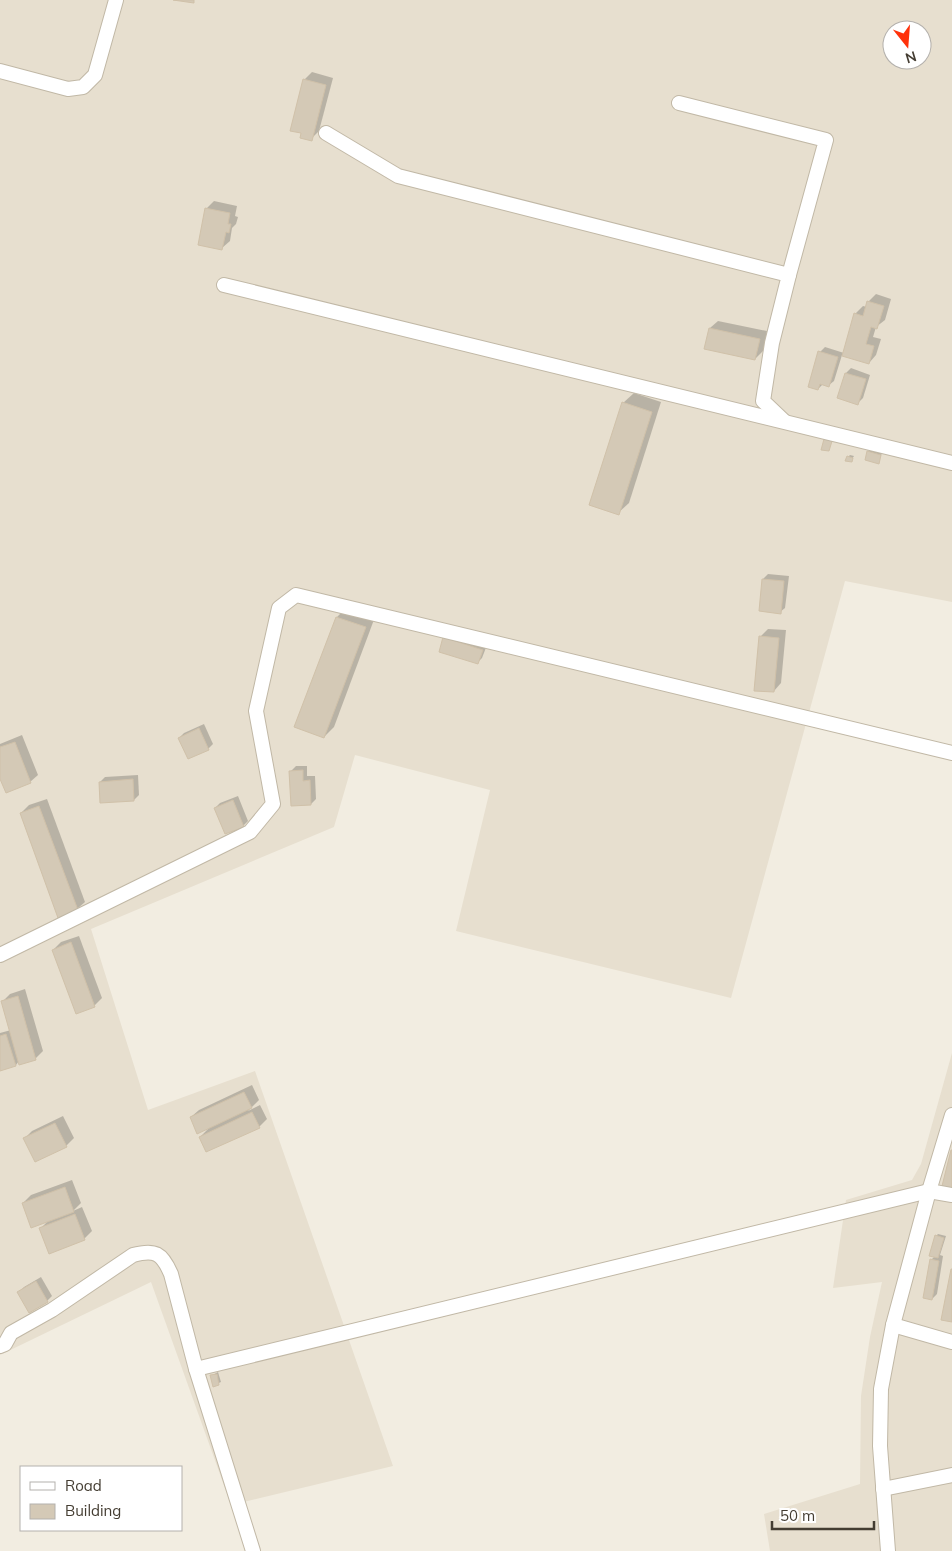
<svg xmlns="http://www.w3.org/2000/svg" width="952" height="1551" font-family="Mulish,sans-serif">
  <rect width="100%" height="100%" fill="#f2ede1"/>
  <!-- residential -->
  <g fill="#e7dfcf" fill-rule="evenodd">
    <path d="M0,0H952V602L845,581L731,998L456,931L490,790L355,755L334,827L91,929L148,1110L255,1071L393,1466L231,1505L151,1282L0,1355ZM892,30H922V60H892Z"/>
    <polygon points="952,1053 952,1551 770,1551 764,1514 860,1484 861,1396 870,1337 882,1282 833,1288 846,1200 912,1180 921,1164"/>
  </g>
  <!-- shadow -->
  <g fill="#0003">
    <polygon points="312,72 333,78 319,131 311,139 304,80"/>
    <polygon points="214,201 237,206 235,216 238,217 236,224 232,228 230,241 222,248 206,209"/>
    <polygon points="876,294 891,299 885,320 876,327 873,337 881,339 876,355 869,363 842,355 834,381 829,385 823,384 818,389 820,352 825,347 844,353 855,314 863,306 867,307 868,302"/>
    <polygon points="718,321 767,331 763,351 755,359 710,328"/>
    <polygon points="851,368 870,375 863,398 858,403 846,373"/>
    <polygon points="634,393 661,402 629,503 618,513 623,403"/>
    <polygon points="870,450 882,453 878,463 868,452"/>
    <polygon points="850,455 854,456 851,461 848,457"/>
    <polygon points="768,574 789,576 785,608 780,612 760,610 763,579"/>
    <polygon points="347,607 375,617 334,727 324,737 296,727 337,617"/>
    <polygon points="768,629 786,630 781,683 774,691 761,636"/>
    <polygon points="444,638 487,645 482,658 477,663"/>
    <polygon points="204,724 213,744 208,749 179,738 184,733"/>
    <polygon points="22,735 38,775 30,782 0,776 0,744"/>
    <polygon points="296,766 307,766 307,776 315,776 316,799 311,804 291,771"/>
    <polygon points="138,775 139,795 134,800 100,782 105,777"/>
    <polygon points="238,796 248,821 243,826 215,808 220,803"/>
    <polygon points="47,799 85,902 77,909 21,813 29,805"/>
    <polygon points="79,936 102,998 94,1006 53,950 61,942"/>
    <polygon points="25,989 43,1051 35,1059 19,1061 16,1065 0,1070 0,1033 11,1030 3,1001 10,994"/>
    <polygon points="252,1085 259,1100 248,1111 260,1105 267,1119 259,1127 200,1137 211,1126 191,1117 199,1110"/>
    <polygon points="63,1116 74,1138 66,1146 25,1138 32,1131"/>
    <polygon points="72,1180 81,1203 73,1211 82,1207 92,1231 84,1239 40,1229 49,1220 23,1203 31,1195"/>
    <polygon points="938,1234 946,1236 940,1255 943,1256 937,1294 932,1299 931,1260 935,1256 936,1236"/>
    <polygon points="41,1277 52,1296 47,1301 19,1292 24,1287"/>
    <polygon points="218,1372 221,1382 214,1385 211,1376"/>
  </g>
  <!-- building -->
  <g fill="#d4c9b6" stroke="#d0c1a9">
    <polygon points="173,0 194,0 194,3"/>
    <polygon points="303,79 326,85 312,141 300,138 301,133 290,131"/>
    <polygon points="205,208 230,213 228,224 231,224 229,233 226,232 222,250 198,245"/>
    <polygon points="867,301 884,306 877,329 871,327 866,344 874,346 869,364 842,356 854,313 863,316"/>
    <polygon points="709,328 760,339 755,360 704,349"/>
    <polygon points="818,351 838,357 829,387 820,384 818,390 808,387"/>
    <polygon points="845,373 866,379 858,405 837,398"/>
    <polygon points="622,402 652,412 619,515 589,505"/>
    <polygon points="824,439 832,441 829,451 821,450"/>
    <polygon points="867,451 881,455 879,464 865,460"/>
    <polygon points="847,456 853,458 852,462 845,461"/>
    <polygon points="762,579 784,581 781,614 759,611"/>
    <polygon points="336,617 366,627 324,738 294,727"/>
    <polygon points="759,636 779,638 774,692 754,691"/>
    <polygon points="443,637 483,650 478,664 439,652"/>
    <polygon points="199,728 209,750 188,759 178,738"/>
    <polygon points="15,742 31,783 6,793 0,779 0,747"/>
    <polygon points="303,770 303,781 310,780 311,805 291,806 289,771"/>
    <polygon points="133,779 134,801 100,803 99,782"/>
    <polygon points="233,800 244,827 225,834 214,808"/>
    <polygon points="39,806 78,910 58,918 20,813"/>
    <polygon points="71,942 95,1007 76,1014 52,950"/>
    <polygon points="18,996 36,1060 19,1065 1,1001"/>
    <polygon points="6,1034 16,1066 0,1071 0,1036"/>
    <polygon points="244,1092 252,1108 197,1134 190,1117"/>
    <polygon points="252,1112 260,1128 206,1152 199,1137"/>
    <polygon points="55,1123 67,1147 35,1162 23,1138"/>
    <polygon points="951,1150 952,1150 952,1188 942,1186"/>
    <polygon points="65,1187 74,1212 31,1228 22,1203"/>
    <polygon points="75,1214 85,1240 49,1254 39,1228"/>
    <polygon points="935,1235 944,1238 938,1258 929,1256"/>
    <polygon points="930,1259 939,1261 932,1300 923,1298"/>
    <polygon points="951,1269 952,1269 952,1322 941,1320"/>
    <polygon points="36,1281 48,1302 29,1313 17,1292"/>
    <polygon points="217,1374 219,1385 213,1387 210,1375"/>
  </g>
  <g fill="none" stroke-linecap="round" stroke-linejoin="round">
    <!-- minor casing -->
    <g stroke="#c1b8a6" stroke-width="16">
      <g id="minor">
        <polyline points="0,71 68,89 83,87 95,75 116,0"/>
        <polyline points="679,103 826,140 789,275"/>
        <polyline points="326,133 398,176 789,275 772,343 763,401 784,421"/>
        <polyline points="224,285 952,463"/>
        <polyline points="0,955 250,832 273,804 256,711 279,608 296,595 952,753"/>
        <polyline points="893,1325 952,1342"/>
        <path d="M0,1346L5,1344L11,1333L52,1310L133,1255C155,1249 162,1253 171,1274L196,1369L253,1551"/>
        <polyline points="196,1369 929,1191 952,1195"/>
        <polyline points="883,1489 952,1475"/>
        <polyline points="888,1551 880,1446 881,1389 893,1325 929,1191 952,1115"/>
      </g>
    </g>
    <!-- minor -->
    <use href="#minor" stroke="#fff" stroke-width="14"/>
  </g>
  <!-- legend -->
  <rect x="20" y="1466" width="162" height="65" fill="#ffffff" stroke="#b4b1ad"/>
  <rect x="30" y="1482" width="25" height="8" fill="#ffffff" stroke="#b4b1ad"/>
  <text x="65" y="1491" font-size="15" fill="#443d32">Road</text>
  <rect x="30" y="1504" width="25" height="15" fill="#d4c9b6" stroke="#b4b1ad"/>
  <text x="65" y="1516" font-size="15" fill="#443d32">Building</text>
  <!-- north arrow -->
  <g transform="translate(907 45) rotate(163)"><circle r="24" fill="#ffffff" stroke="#b4b1ad"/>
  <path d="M0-4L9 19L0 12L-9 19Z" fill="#ff320b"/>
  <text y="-8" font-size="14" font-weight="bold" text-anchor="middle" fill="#443d32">N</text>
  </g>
  <!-- scale -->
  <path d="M772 1521v8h102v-8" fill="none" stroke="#443d32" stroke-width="2.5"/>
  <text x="780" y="1521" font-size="15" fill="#443d32" stroke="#ffffff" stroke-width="4" paint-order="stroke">50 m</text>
</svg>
